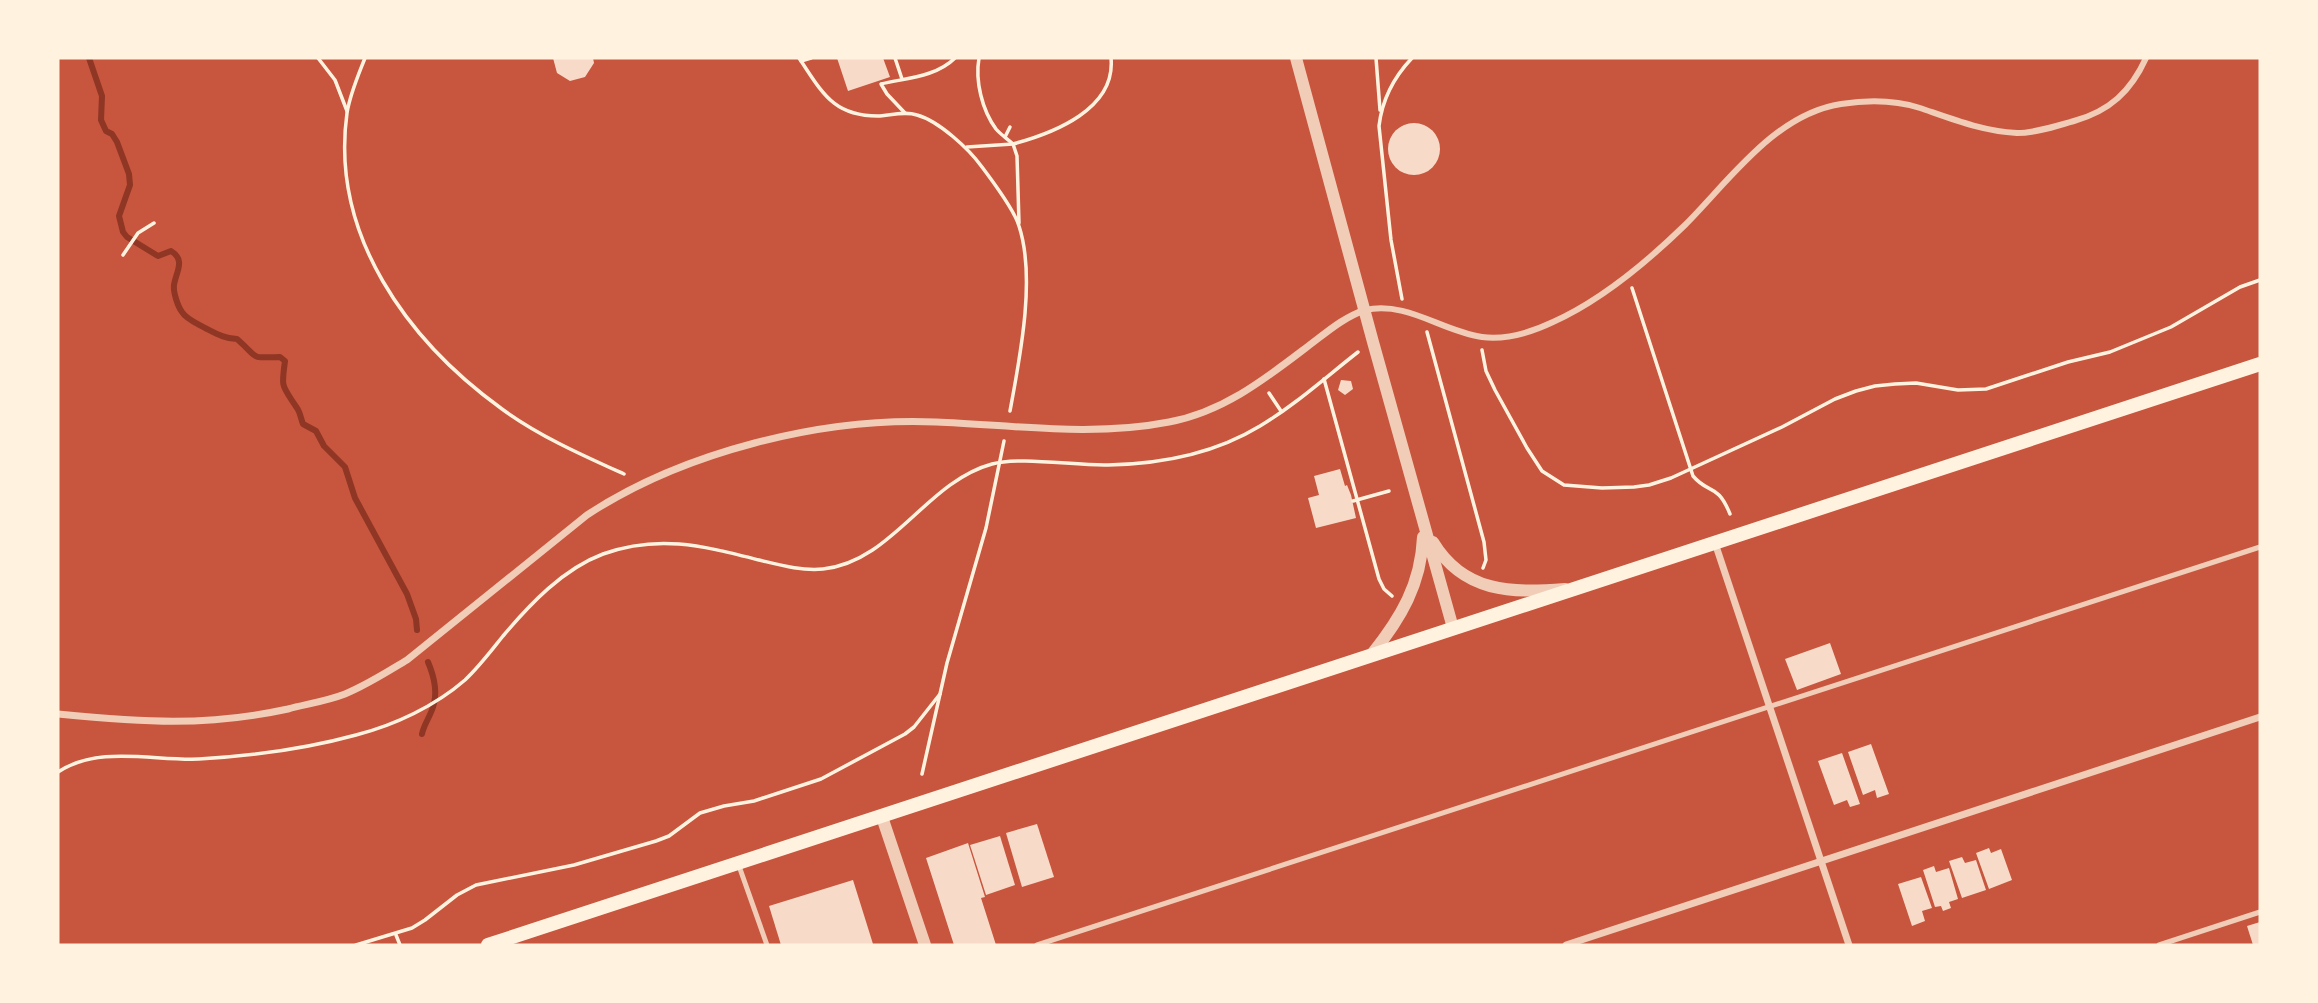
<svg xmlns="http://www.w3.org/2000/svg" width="2318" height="1003" font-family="'Archivo Narrow',sans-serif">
  <rect width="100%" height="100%" fill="#c8553d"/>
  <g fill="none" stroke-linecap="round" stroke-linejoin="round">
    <!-- stream -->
    <g stroke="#8f3625" stroke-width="6">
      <path d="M89,58L102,96L101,120L106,131L112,134L117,142L129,174L130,185L119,216L123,232L127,237L158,256L171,251C186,260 176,272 174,285C173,292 178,307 182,312C186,319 198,324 205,328C215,333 225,339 237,339C260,359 248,358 280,357L285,361C281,389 282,385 297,408C300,412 301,419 303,424L316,431L324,446L345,467L355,498L407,594L416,619L417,630"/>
      <path d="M422,734C424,724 430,717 433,707C438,692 434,676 428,662"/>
    </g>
  </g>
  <!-- building -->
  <g fill="#f7dbc8">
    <polygon points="553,58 593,58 594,63 585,77 570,81 557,73"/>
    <polygon points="837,58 883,58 890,77 848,91"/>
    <circle cx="1414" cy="149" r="26"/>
    <polygon points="1341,380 1351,381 1353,389 1345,395 1338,390"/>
    <polygon points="1340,469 1345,486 1347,485 1351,495 1356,518 1316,528 1308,498 1319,495 1314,476"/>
    <polygon points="1830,643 1841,674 1797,690 1785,659"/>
    <polygon points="1871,744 1889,794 1877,798 1875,790 1863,795 1848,752"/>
    <polygon points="1842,753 1860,804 1850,807 1847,800 1834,805 1818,761"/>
    <polygon points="1037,824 1054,877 1022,887 1006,833"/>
    <polygon points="1000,836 1015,885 986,895 970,845"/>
    <polygon points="968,843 985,897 981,898 996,945 954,945 926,858"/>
    <polygon points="1989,848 1991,853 2001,849 2012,880 1989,889 1976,853"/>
    <polygon points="1962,857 1965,863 1976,860 1986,890 1962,898 1949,861"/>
    <polygon points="1934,866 1936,872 1949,868 1958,899 1949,902 1951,908 1943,911 1941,906 1935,907 1923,870"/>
    <polygon points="1921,877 1932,908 1922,911 1925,921 1912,926 1898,884"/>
    <polygon points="853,880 873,944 781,945 769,906"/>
    <polygon points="2260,922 2260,945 2253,945 2247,926"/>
  </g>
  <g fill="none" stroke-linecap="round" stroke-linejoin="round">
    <!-- path -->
    <g stroke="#fff3e0" stroke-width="3.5">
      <polyline points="318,58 335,80 347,111"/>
      <path d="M365,58C358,76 350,94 347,113C330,235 408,341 502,409C539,436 582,455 624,474"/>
      <path d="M799,58C822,92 833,117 880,116C892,115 905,111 917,115C939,121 969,149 982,167C993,182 1014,209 1019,226C1036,278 1020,357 1010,411"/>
      <polyline points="895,58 902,79"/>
      <path d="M979,58C975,81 982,110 996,129C1001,135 1008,139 1013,144"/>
      <polyline points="1376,58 1380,110"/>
      <polyline points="801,61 811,58"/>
      <path d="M905,113L887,94L881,84C906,78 936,77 955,58"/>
      <polyline points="1005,137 1010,127"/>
      <polyline points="967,147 1013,144"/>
      <path d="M1019,223L1017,156L1013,144C1054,133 1116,109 1111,58"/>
      <polyline points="123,255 138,233 154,223"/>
      <path d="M1632,288L1693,476C1709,495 1717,482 1730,514"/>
      <path d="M1402,299L1391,240L1379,126C1382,100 1394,77 1412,58"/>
      <polyline points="1427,332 1484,542 1486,560 1483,568"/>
      <polyline points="1482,350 1486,371 1495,390 1527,448 1542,471 1564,485 1602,488 1634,487 1649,485 1671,478 1782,427 1835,399 1856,391 1875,386 1895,384 1916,383 1958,390 1986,389 2068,362 2110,352 2171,327 2240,287 2260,280"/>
      <polyline points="1324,379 1379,579 1384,589 1392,596"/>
      <polyline points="1269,393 1281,411"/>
      <polyline points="1353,501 1389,491"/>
      <path d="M58,772C99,745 153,761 199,759C252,756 305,749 356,735C395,725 435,706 465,680C479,667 491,651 503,636C530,604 563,569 603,554C659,534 703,546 759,560C780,565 801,571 823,569C892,562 926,482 992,464C1020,456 1076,466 1108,465C1161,464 1214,454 1260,426C1295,405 1326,377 1358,352"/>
      <polyline points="922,774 947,663 986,528 1004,441"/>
      <polyline points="396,935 400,945"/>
      <polyline points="356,945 412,928 425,920 457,895 476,885 574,865 656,841 669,836 700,813 724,806 754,801 821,779 905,734 914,727 940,694"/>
    </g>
    <!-- service -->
    <g stroke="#f1ccb7" stroke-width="5">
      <polyline points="739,866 767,945"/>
      <polyline points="1037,945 2260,547"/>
      <polyline points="2159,945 2260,912"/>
    </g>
    <!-- pedestrian -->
    <path stroke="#f1ccb7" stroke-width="6" d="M1365,310C1408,301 1441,331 1482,337C1505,340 1532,332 1553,322C1602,300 1647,262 1685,225C1729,181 1775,114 1841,104C1867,100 1895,100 1920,108C1952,119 1982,131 2017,133C2036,133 2056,126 2074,121C2110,111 2131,91 2146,58"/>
    <!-- minor -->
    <g stroke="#f1ccb7" stroke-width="7">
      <polyline points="1715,543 1849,945"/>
      <path d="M58,714C141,722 205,727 288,709C307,704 327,701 345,694C367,685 387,672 407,660L587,515C683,452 822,417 936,422C1013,425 1093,437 1169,422C1223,412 1265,379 1307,347C1326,333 1342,318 1365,310"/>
      <polyline points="1566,945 2260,717"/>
    </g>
    <!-- tertiary -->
    <g stroke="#f1ccb7" stroke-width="12">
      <polyline points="1296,58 1373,342 1453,628"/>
      <path d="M1433,542C1464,593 1511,593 1565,589"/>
      <path d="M1372,654C1401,618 1421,584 1423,537"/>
      <polyline points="882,817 925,945"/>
    </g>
    <!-- secondary -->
    <polyline stroke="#fff3e0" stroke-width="14" points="488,945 2260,364"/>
  </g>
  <!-- border -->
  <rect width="2318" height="1003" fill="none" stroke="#fff3e0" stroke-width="119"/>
</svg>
